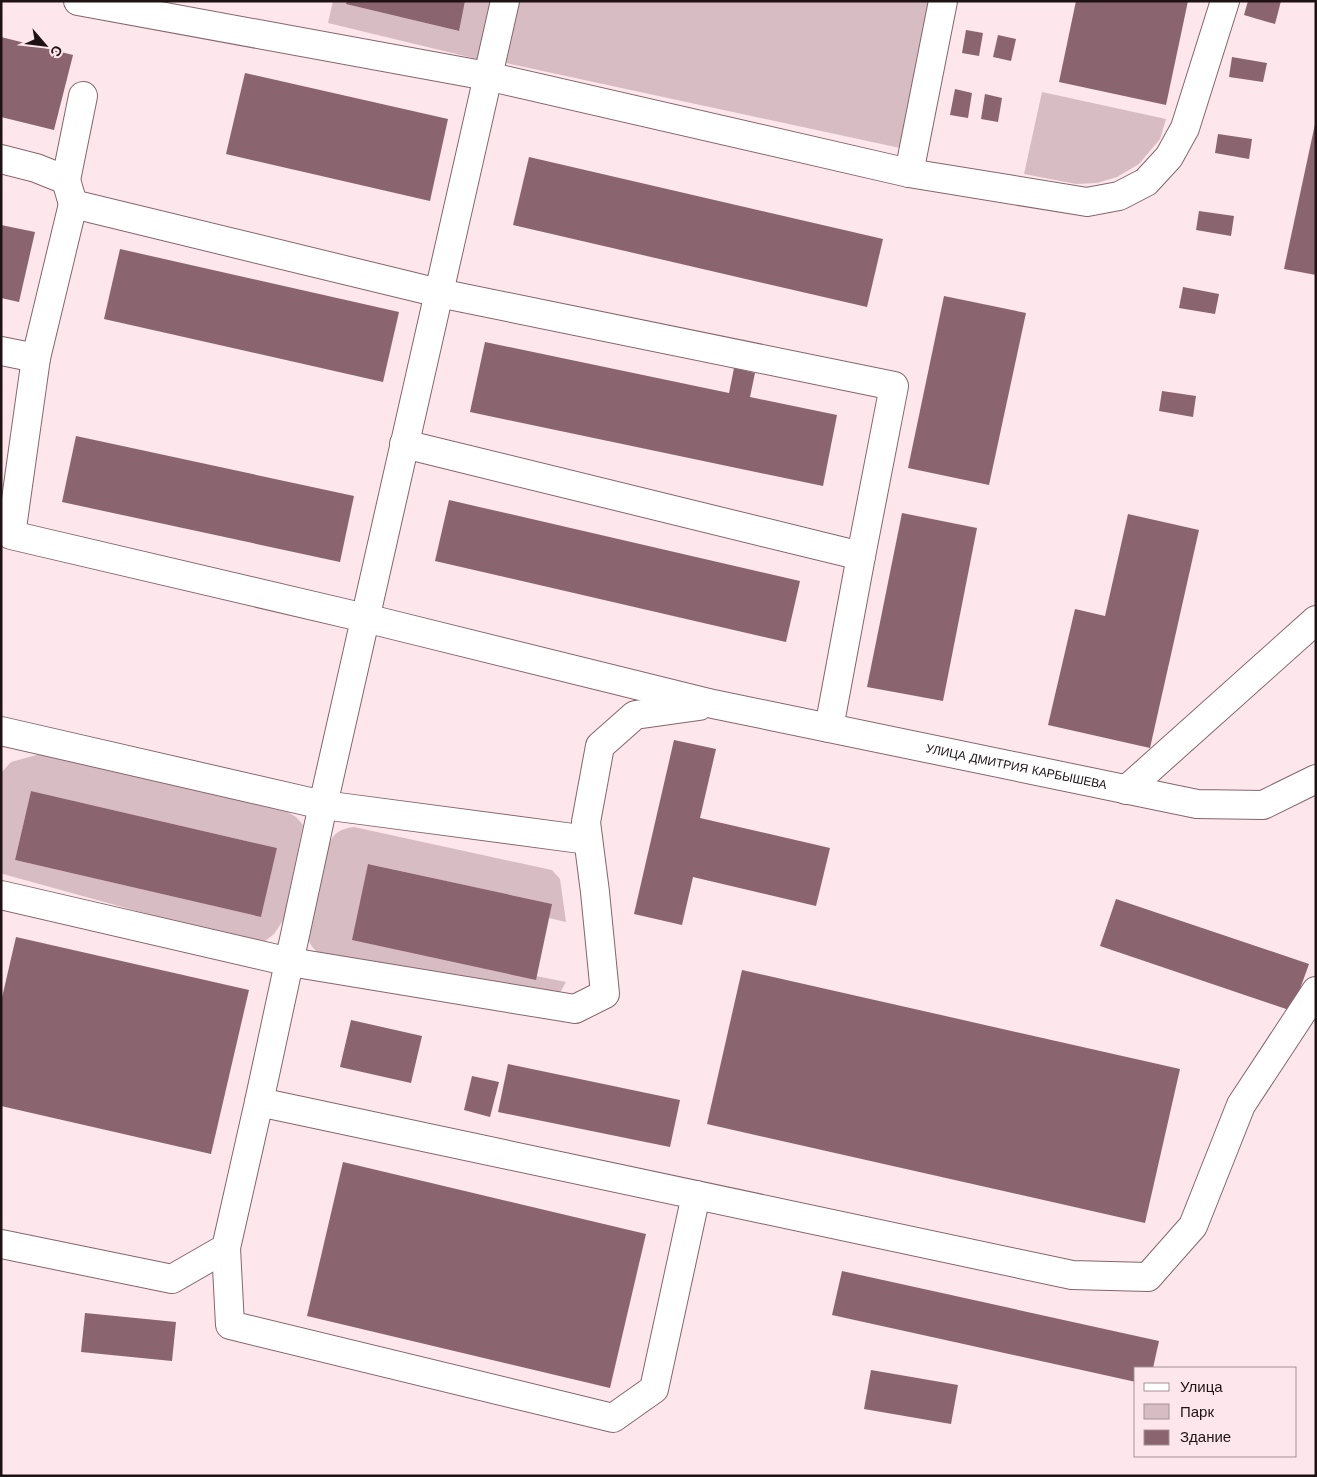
<svg xmlns="http://www.w3.org/2000/svg" width="1317" height="1477" font-family="'Work Sans',sans-serif">
  <rect width="100%" height="100%" fill="#fde7ec"/>
  <!-- green -->
  <g fill="#d8bcc3" fill-rule="evenodd">
    <polygon points="333,1 347,1 347,4 458,31 465,1 491,1 477,59 328,23"/>
    <polygon points="519,1 932,1 900,148 506,63"/>
    <polygon points="1042,92 1166,119 1160,139 1139,164 1117,177 1097,183 1076,184 1024,174"/>
    <path d="M40,754L67,758L286,811L296,817L303,825L284,919L274,934L260,945L3,874L1,873V773L11,762ZM31,791L277,848L261,917L15,860Z"/>
    <path d="M354,827L552,870L560,879L566,922L549,918L551,904L369,864L536,976L566,982L554,1003L322,956C316,951 310,946 308,938C307,931 326,848 331,840C336,831 344,828 354,827Z"/>
  </g>
  <!-- building -->
  <g fill="#8a646e">
    <polygon points="347,1 465,1 459,31 346,4"/>
    <polygon points="1076,1 1188,1 1166,105 1059,82"/>
    <polygon points="1248,1 1281,1 1275,24 1244,15"/>
    <polygon points="966,30 983,33 979,56 962,53"/>
    <polygon points="998,35 1016,39 1011,61 993,57"/>
    <polygon points="1,37 73,55 54,130 1,117"/>
    <polygon points="1232,57 1267,63 1263,82 1229,77"/>
    <polygon points="245,73 448,119 430,201 226,154"/>
    <polygon points="955,89 972,93 968,118 950,115"/>
    <polygon points="985,94 1002,98 998,122 981,119"/>
    <polygon points="1315,124 1316,124 1316,275 1284,269"/>
    <polygon points="1218,134 1252,139 1249,159 1215,153"/>
    <polygon points="529,157 883,239 867,307 513,225"/>
    <polygon points="1199,211 1234,216 1231,236 1196,230"/>
    <polygon points="1,225 35,232 19,302 1,298"/>
    <polygon points="120,249 399,312 383,382 104,319"/>
    <polygon points="1183,287 1219,294 1215,314 1179,308"/>
    <polygon points="944,296 1026,313 989,485 908,468"/>
    <polygon points="485,342 729,393 734,368 755,373 750,397 837,415 823,486 470,412"/>
    <polygon points="1162,391 1196,396 1193,417 1159,411"/>
    <polygon points="76,436 354,496 340,562 62,502"/>
    <polygon points="449,500 800,581 786,642 435,561"/>
    <polygon points="902,513 977,528 943,701 867,687"/>
    <polygon points="1128,514 1199,530 1150,748 1048,725 1075,609 1105,616"/>
    <polygon points="674,740 716,749 700,818 830,848 816,906 693,877 682,925 634,914"/>
    <polygon points="31,791 277,848 261,917 15,860"/>
    <polygon points="368,864 552,904 536,980 352,940"/>
    <polygon points="1116,899 1309,964 1292,1011 1100,946"/>
    <polygon points="16,937 249,990 211,1154 1,1106 1,1002"/>
    <polygon points="742,970 1180,1069 1145,1223 707,1124"/>
    <polygon points="351,1020 422,1036 411,1083 340,1067"/>
    <polygon points="508,1064 680,1100 670,1147 498,1112"/>
    <polygon points="472,1076 499,1082 490,1117 464,1110"/>
    <polygon points="343,1162 646,1234 610,1388 307,1316"/>
    <polygon points="842,1271 1159,1341 1153,1368 1136,1368 1136,1382 832,1315"/>
    <polygon points="85,1313 176,1322 172,1361 81,1352"/>
    <polygon points="871,1370 958,1385 951,1424 864,1409"/>
  </g>
  <g fill="none" stroke-linecap="round" stroke-linejoin="round">
    <!-- minor casing -->
    <g stroke="#85656e" stroke-width="30">
      <g id="minor">
        <polyline points="78,1 487,76 909,173 1087,202 1119,196 1146,182 1169,157 1185,128 1225,1"/>
        <polyline points="1,159 36,168 66,180 73,204 439,293 894,386 861,556 404,444"/>
        <polyline points="909,173 943,1"/>
        <polyline points="66,180 83,96"/>
        <path id="s1" d="M73,204L36,358L11,535L365,618L713,704L1197,804L1263,805L1316,779"/>
        <polyline points="1,351 36,358"/>
        <polyline points="829,728 861,556"/>
        <polyline points="1,731 323,805 588,840"/>
        <polyline points="1126,790 1316,620"/>
        <polyline points="1,895 290,962 575,1009 605,994 595,892 586,822 600,746 635,715 699,706"/>
        <polyline points="259,1102 323,805 505,1"/>
        <polyline points="1,1244 172,1279 226,1248 259,1102 1072,1275 1148,1277 1193,1226 1241,1105 1316,991"/>
        <polyline points="226,1248 230,1325 613,1418 654,1389 696,1195"/>
      </g>
    </g>
    <!-- minor -->
    <use href="#minor" stroke="#fff" stroke-width="28"/>
  </g>
  <g text-anchor="middle" dominant-baseline="central" stroke-width="4" stroke-linejoin="round" paint-order="stroke">
    <!-- street labels -->
    <g font-size="12" fill="#1e1215" stroke="#fde7ec">
      <text stroke="none"><textPath href="#s1" startOffset="1369">УЛИЦА ДМИТРИЯ КАРБЫШЕВА</textPath></text>
    </g>
  </g>
  <!-- border -->
  <rect width="1317" height="1477" fill="none" stroke="#1e1215" stroke-width="5"/>
  <!-- legend -->
  <rect x="1134" y="1367" width="162" height="90" fill="#fde7ec" stroke="#a49296"/>
  <rect x="1144" y="1383" width="25" height="8" fill="#ffffff" stroke="#a49296"/>
  <text x="1180" y="1392" font-size="15" fill="#1e1215">Улица</text>
  <rect x="1144" y="1404" width="25" height="15" fill="#d8bcc3" stroke="#a49296"/>
  <text x="1180" y="1417" font-size="15" fill="#1e1215">Парк</text>
  <rect x="1144" y="1430" width="25" height="15" fill="#8a646e" stroke="#a49296"/>
  <text x="1180" y="1442" font-size="15" fill="#1e1215">Здание</text>
  <!-- north arrow -->
  <g transform="translate(45 45) rotate(118)" stroke="#fde7ec" stroke-width="4" paint-order="stroke">
  <path d="M0-4L9 19L0 12L-9 19Z" fill="#1e1215"/>
  <text y="-8" font-size="14" font-weight="bold" text-anchor="middle" fill="#1e1215">С</text>
  </g>
</svg>
